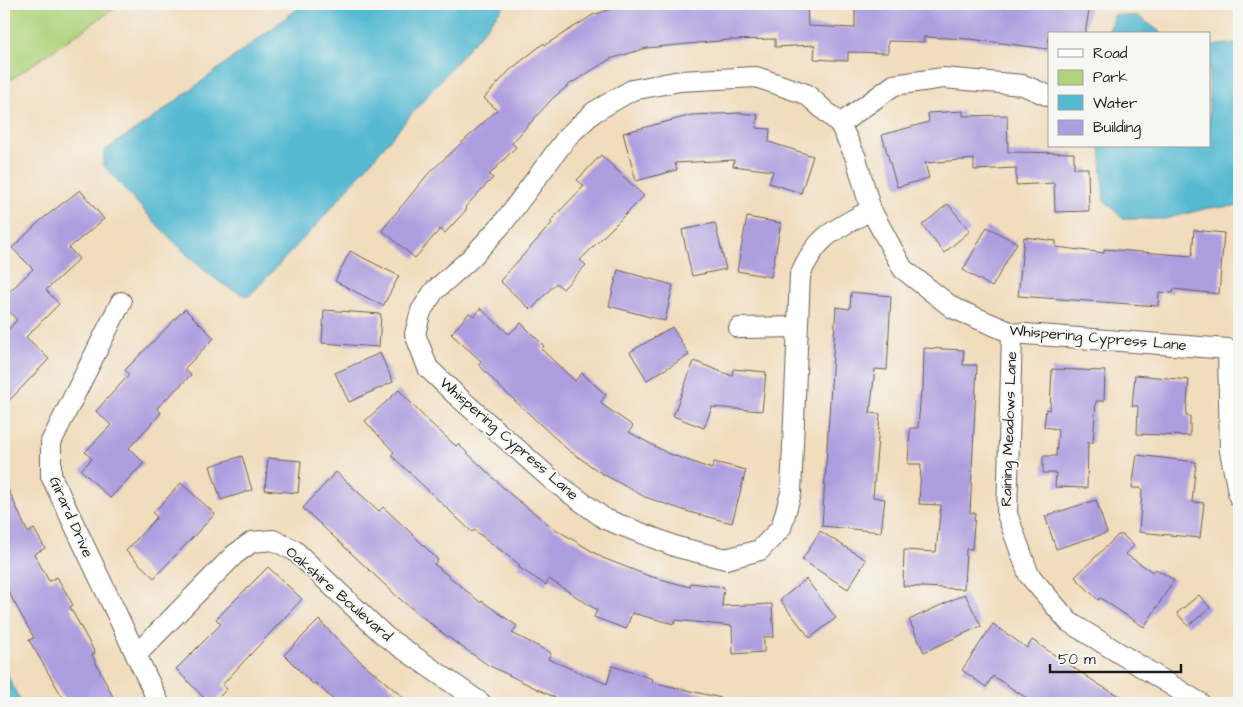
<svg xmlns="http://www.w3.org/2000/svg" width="1243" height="707" font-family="'Architects Daughter',sans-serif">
  <rect width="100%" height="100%" fill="#f6f6f2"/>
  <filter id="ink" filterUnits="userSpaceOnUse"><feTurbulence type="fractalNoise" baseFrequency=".02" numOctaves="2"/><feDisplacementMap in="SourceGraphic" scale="10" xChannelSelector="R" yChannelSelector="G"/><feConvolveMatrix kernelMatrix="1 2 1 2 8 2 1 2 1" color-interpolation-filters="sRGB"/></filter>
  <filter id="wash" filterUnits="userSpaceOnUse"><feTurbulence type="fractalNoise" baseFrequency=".0096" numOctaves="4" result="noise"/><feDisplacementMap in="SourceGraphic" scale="20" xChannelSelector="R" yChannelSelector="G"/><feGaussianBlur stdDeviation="1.12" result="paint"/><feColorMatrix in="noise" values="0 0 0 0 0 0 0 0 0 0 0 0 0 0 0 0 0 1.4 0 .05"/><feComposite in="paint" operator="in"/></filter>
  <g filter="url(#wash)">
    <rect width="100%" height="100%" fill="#f1dcbc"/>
    <!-- green -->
    <polygon fill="#b0d47d" stroke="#66784c" points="4,4 121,4 4,84"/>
    <!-- water -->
    <g fill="#54b9d2" stroke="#386a77">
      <path d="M304,4H506L320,221L249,296C208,289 134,198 103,165L104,151L152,119Z"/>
      <polygon points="1114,15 1138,16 1163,34 1108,34"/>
      <polygon points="1239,43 1239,206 1208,208 1165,219 1123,219 1104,200 1100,146 1209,146 1209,46"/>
      <polygon points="4,669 21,703 4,703"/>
    </g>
    <g id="blocks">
      <!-- building -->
      <g fill="#ad9edf">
        <polygon points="627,4 807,4 808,26 855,28 855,4 1090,4 1085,34 1049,34 1048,49 970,39 924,37 924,42 888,41 888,53 848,52 848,61 814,59 815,45 775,47 775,39 729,40 647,48 610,59 570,84 552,99 512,143 516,147 489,175 493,178 465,207 467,209 445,233 440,229 415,258 382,230 428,174 497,110 484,98 510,70 544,43 545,45 593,15"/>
        <polygon points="963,111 963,116 1007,115 1008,152 1074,153 1074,168 1088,168 1089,211 1055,212 1054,183 1016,185 1016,168 974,170 974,159 925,163 929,178 897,187 882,135 929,122 928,113"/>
        <polygon points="740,113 758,115 756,128 770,129 769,142 813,156 801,193 769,183 773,171 733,166 734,160 675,163 677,170 636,181 623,133 692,115"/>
        <polygon points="601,155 644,196 580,260 586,265 563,289 556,283 531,310 500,281 552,223 550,221 584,186 577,180"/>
        <polygon points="80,190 104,219 69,248 79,259 46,290 59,304 26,337 49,359 4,406 4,334 17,320 4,306 4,297 33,269 12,248 41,220"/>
        <polygon points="948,204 970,231 944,253 922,225"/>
        <polygon points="747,217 781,223 771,277 737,271"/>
        <polygon points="715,223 726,269 692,276 682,230"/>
        <polygon points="987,227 1017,243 992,287 963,270"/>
        <polygon points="1194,230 1224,233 1219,294 1173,289 1173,293 1159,292 1158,306 1018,296 1024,237 1056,241 1056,247 1104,253 1104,249 1192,256"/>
        <polygon points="350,251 399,276 383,306 335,281"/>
        <polygon points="618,270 673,285 665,321 609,306"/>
        <polygon points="851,292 891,296 887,370 875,369 870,413 880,414 873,497 885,499 881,532 822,526 836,307 850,309"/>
        <polygon points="480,308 509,334 521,323 544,346 541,349 575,381 582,373 606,395 600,403 633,426 629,432 667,453 712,469 714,462 746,470 732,523 689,512 645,497 601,473 567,449 500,387 478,364 481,361 451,334 469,313 475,316"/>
        <polygon points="185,309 214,338 184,369 191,375 157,408 161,413 129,448 144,463 110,498 81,470 92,459 85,452 111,425 96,411 129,375 125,370"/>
        <polygon points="324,310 381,314 379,347 322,343"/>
        <polygon points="672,327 689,355 647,380 630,352"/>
        <polygon points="924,348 964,350 963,365 977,365 970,513 975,513 972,549 966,549 964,589 903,586 904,550 936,552 941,505 919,504 921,464 908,464 910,428 918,428 921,391 923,391"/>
        <polygon points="380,353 393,382 349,402 335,373"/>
        <polygon points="694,361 732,376 733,369 766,372 762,411 712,407 704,428 673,416"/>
        <polygon points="1052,369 1105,371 1104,401 1096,401 1093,443 1088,442 1087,488 1055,487 1056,473 1043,473 1043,456 1056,456 1058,429 1044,427 1046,409 1050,410"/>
        <polygon points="1135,375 1189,380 1186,416 1190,416 1190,436 1137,434 1138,406 1132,406"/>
        <polygon points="399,390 426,419 456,446 458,444 510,494 552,527 603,558 649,576 690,587 690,583 724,587 722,606 772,604 774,637 764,637 764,652 733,654 732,626 675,620 674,624 632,613 626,629 594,617 597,610 549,579 546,585 518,567 520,565 474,530 472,532 415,478 391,455 394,452 365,421"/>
        <polygon points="1137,455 1196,462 1192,502 1204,503 1200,538 1139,532 1142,491 1141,488 1132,488"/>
        <polygon points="242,456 252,490 221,500 210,466"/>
        <polygon points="268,458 301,461 298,493 265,490"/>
        <polygon points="336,472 379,511 383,507 409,531 438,560 434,564 481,603 482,601 517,626 512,633 551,653 548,659 607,684 612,666 653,679 652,682 721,698 721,703 566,703 488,665 445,635 400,599 303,508"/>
        <polygon points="4,480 28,533 34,529 45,548 34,554 49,581 57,577 73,605 70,607 95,653 92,655 116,703 66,703 29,640 34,638 8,591 4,594"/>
        <polygon points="181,483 215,514 154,578 126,551 157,517 153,513"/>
        <polygon points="1096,500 1107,533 1056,549 1045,516"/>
        <polygon points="820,531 866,560 848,589 802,560"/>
        <polygon points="1118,535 1123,535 1134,546 1125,554 1153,572 1156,569 1174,580 1144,627 1100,598 1098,600 1075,577"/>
        <polygon points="268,567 302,599 222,685 227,689 213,703 209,703 176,669 221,624 216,619"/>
        <polygon points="806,579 836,618 810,638 780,600"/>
        <polygon points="965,594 981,626 924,652 909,620"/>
        <polygon points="1199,595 1210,608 1188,626 1177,613"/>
        <polygon points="319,620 353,655 410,703 337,703 315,683 313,684 284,655"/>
        <polygon points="993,624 1027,648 1032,640 1098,684 1131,703 1034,703 993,676 986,687 962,670"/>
      </g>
    </g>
  </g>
  <g filter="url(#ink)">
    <use href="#blocks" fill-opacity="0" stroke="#675f54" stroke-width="1"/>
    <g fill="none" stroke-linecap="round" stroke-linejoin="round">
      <!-- minor casing -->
      <g stroke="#675f54" stroke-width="22">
        <g id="minor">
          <polyline points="840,124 894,85 943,78 1023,85 1049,96"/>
          <path d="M871,210C836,229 817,235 800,275L791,493L781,528L760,550L726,559L677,547L605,519L552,480L455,394L428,368L415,334L421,311L434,291L471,258L503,223L568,136L594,112L632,90L680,81L756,77L806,94L840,124L856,158L871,210L903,269L953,308L1012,333L1228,349L1230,451L1239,497"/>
          <polyline points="121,302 51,442 51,476 159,703"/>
          <polyline points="739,328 797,327"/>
          <polyline points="1012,333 1007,514 1029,575 1069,622 1200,703"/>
          <polyline points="136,655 234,555 252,542 273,540 295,551 386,637 481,703"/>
        </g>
      </g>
      <!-- minor -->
      <use href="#minor" stroke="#fff" stroke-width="20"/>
    </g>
  </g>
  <g text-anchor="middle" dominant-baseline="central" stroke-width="4" stroke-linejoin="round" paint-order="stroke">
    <!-- street labels -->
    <g font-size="15" fill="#1c1c1c" stroke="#f6f6f2">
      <text transform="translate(1098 338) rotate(5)">Whispering Cypress Lane</text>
      <text transform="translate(1009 429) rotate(-88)">Raining Meadows Lane</text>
      <text transform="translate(509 439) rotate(41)">Whispering Cypress Lane</text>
      <text transform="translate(71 517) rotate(66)">Girard Drive</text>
      <text transform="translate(339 594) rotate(41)">Oakshire Boulevard</text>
    </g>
  </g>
  <!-- margin -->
  <rect width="1243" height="707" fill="none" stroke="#f6f6f2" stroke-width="20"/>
  <!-- legend -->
  <rect x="1048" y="32" width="162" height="115" fill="#f6f6f2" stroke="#9f9f9c"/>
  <rect x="1058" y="49" width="25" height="8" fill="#ffffff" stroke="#9f9f9c"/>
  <text x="1093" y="58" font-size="15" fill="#1c1c1c">Road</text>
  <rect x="1058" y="70" width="25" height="15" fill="#b0d47d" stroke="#9f9f9c"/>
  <text x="1093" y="82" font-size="15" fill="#1c1c1c">Park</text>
  <rect x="1058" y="95" width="25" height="15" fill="#54b9d2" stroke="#9f9f9c"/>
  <text x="1093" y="108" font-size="15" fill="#1c1c1c">Water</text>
  <rect x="1058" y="120" width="25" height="15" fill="#ad9edf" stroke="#9f9f9c"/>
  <text x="1093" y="132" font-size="15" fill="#1c1c1c">Building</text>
  <!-- scale -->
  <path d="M1050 664v8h131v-8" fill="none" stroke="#1c1c1c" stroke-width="2.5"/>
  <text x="1058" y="664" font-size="15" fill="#1c1c1c" stroke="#f6f6f2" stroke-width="4" paint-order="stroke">50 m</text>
</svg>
